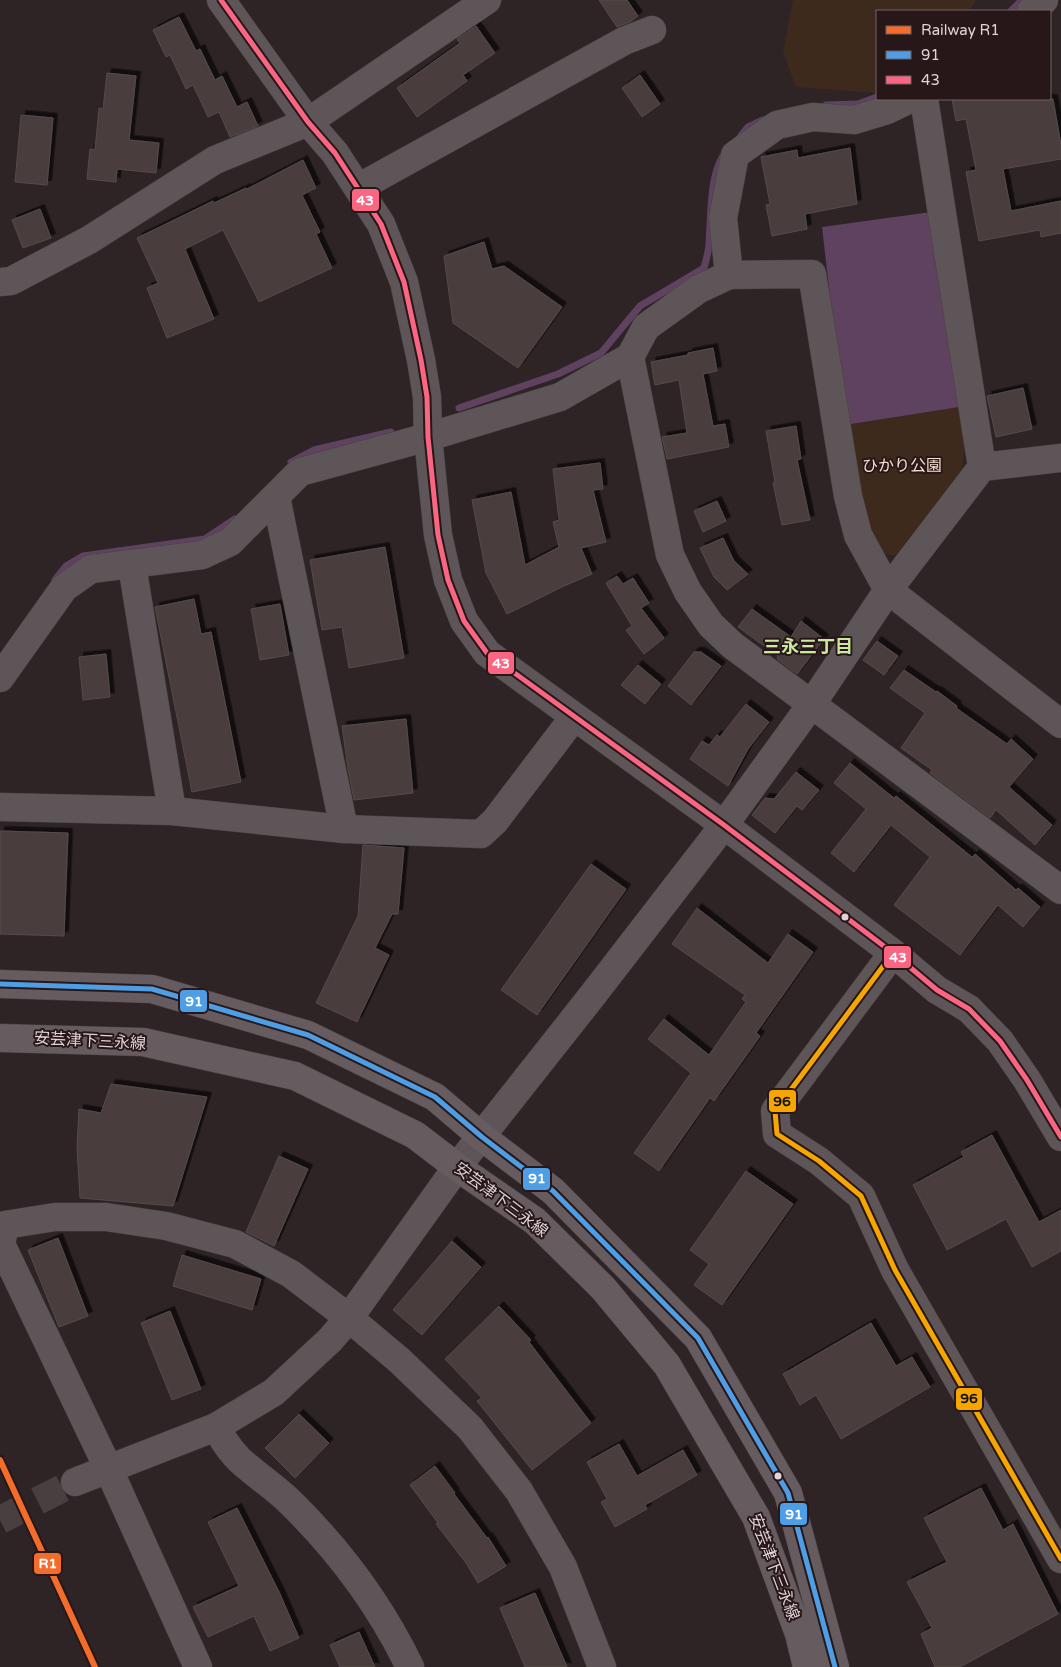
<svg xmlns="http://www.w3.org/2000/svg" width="1061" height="1667" font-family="'Varela Round','Noto Sans JP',sans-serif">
  <defs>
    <filter id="shadow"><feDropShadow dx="4.5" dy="-4.5" stdDeviation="0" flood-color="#0009"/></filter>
  </defs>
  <rect width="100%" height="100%" fill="#2e2426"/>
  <!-- green -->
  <g fill="#3e2a1c">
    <polygon points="793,0 976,0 969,11 877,11 877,93 796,87 783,52"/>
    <polygon points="959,407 965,441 962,469 897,555 876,554 857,498 845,425"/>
  </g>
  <!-- water -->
  <polygon fill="#5f4260" points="931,212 959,407 845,425 822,227"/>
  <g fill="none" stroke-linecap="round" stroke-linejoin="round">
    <!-- stream -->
    <g stroke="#5f4260" stroke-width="7">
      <polyline points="1011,11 1022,0"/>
      <polyline points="826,105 858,104 877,97"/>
      <polyline points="740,137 748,127 763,120"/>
      <path d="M459,408L558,374L601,353L640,306L704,268C706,261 708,253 709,245C711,220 709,171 726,152"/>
      <polyline points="291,462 314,450 391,432"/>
      <polyline points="55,580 66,566 83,556 205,539 235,519"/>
    </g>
  </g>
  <!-- building -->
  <g fill="#4a3e3d" stroke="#544b4b" filter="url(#shadow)">
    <polygon points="599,0 627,0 638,16 630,22 617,27"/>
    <polygon points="179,17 196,51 200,49 215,80 222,76 237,107 247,102 258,126 230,137 219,112 208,117 193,85 186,89 170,55 166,57 153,30"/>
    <polygon points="476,26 495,53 463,75 467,81 417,117 397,88 460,43 457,39"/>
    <polygon points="107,73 136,76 129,140 159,143 156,173 117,169 116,182 87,179 90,149 95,150 99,108 103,109"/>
    <polygon points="640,75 660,104 642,117 622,88"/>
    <polygon points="952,99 1053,99 1061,145 1061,159 1003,169 1011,211 1061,201 1061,233 1041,237 1040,230 979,241 966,172 976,170 966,119 956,121"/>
    <polygon points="21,115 53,118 47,185 15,182"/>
    <polygon points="850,148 857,204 805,214 807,229 772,236 766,205 770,204 761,157 797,150 798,158"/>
    <polygon points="303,160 316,188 302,195 320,232 316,234 332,268 259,302 223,230 185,249 214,319 167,338 147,288 158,283 137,238 213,201 214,203 246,188 247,189"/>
    <polygon points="40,209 51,238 23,248 12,220"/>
    <polygon points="484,242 492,269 504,266 562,307 518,368 453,323 444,256"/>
    <polygon points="713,348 717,371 703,374 713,426 725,424 729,447 667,459 662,437 687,433 679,380 655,385 651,362 688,355 688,353"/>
    <polygon points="1023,388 1032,429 996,437 987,396"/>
    <polygon points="796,426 801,459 797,460 810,520 782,525 773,483 775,482 766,431"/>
    <polygon points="600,463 603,489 593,490 606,542 581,548 592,574 564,586 507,614 486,573 472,500 511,492 525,565 559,547 553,522 559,520 553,469"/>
    <polygon points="717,501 726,521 703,532 694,511"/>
    <polygon points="723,538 734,561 748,574 727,590 714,577 700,548"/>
    <polygon points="385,547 404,658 349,668 342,627 322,630 310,560"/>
    <polygon points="617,576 623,584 633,578 649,603 641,608 664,638 644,654 626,630 632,626 606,583"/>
    <polygon points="194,599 201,634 211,632 241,782 192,792 155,607"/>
    <polygon points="280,604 289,655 260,660 251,609"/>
    <polygon points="752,609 791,637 801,621 824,639 797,674 777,659 778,656 738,627"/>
    <polygon points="877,641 898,656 884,675 863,660"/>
    <polygon points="694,652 701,652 721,666 691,705 668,686"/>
    <polygon points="106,654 110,697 83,700 79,657"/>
    <polygon points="638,665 661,684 645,704 621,685"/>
    <polygon points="904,670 936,692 937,691 957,706 956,708 1007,744 1011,739 1033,759 1009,787 1052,825 1035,845 996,810 990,818 930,773 932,770 901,748 925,713 890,688"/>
    <polygon points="746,704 769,722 748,749 728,786 690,759 702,741 709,745 717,735 720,737"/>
    <polygon points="406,719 413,793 354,800 348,769 342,726"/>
    <polygon points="850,763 894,798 896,796 972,857 975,854 1016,890 1018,888 1040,907 1023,927 998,905 960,955 894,905 930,857 891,825 854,872 831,853 866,809 834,783"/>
    <polygon points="796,772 819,790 802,810 797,806 775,833 752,815 765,798 774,799"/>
    <polygon points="0,831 68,833 64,936 0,934"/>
    <polygon points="363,845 404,848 398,914 392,914 375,948 389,955 357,1022 316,1003 358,916"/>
    <polygon points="591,864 626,889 537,1015 501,990"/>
    <polygon points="697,908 768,963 788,934 813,952 756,1033 760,1036 714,1101 710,1098 659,1171 634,1153 691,1073 648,1039 664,1019 709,1055 746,1002 742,999 745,995 672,944"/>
    <polygon points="111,1084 207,1097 173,1206 80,1198 77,1147 79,1109 101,1113"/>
    <polygon points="992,1135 1039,1222 1061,1210 1061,1251 1032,1267 1006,1219 947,1250 913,1185 964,1157 961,1152"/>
    <polygon points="279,1156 308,1169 274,1246 246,1232"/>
    <polygon points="746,1171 793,1204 722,1305 694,1285 709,1264 690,1250"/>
    <polygon points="58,1238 88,1316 59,1327 28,1250"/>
    <polygon points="452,1241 481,1267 422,1335 393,1310"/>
    <polygon points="182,1255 261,1279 252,1310 173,1286"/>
    <polygon points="499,1306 531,1340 529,1342 591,1423 532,1470 477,1401 482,1398 445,1359"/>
    <polygon points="170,1311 201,1389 172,1400 141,1323"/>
    <polygon points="871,1323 896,1366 912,1357 930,1387 841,1439 816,1395 800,1405 783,1374"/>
    <polygon points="299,1414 329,1443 295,1478 265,1448"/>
    <polygon points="619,1444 637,1476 683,1450 697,1475 645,1505 647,1509 615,1527 601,1502 607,1499 587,1462"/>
    <polygon points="435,1466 455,1493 454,1494 487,1538 488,1537 506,1566 478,1583 466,1563 436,1524 438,1523 410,1485"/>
    <polygon points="981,1488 1003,1530 1013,1524 1058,1614 960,1667 935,1667 921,1634 932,1628 907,1582 947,1562 924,1518"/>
    <polygon points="237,1508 280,1594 299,1638 270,1651 254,1616 208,1637 193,1607 239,1586 208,1522"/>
    <polygon points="535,1593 567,1667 525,1667 500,1608"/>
    <polygon points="359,1632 375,1667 340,1667 330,1645"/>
  </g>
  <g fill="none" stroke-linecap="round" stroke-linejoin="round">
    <!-- minor-tunnel -->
    <polyline stroke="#493e40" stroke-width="28" stroke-dasharray="28 14" stroke-linecap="butt" points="0,1520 75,1482"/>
    <!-- minor casing -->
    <g stroke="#494142" stroke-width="29">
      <g id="minor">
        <polyline points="221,0 308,122 335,153 381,224 404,282 421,360 427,397 428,437 438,535 448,580 464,621 487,653 724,825 893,953 937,990 969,1009 1000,1041 1027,1080 1061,1137"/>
        <polyline points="1031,11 1044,0"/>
        <polyline points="924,99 982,467"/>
        <polyline points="358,188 624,41 652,30"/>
        <polyline points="729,275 723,218 735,155 777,125 813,117 854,120 887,110 910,99"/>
        <polyline points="0,282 11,281 89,240 215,160 308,122 487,0"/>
        <polyline points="630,357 670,555 688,592 711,625 732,645 1061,890"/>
        <polyline points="276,497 344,829"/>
        <polyline points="132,565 172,811"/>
        <polyline points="0,678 64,588 91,569 202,555 230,542 300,472 428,437 560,397 630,357 646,327 699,289 729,275 812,274 848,496 858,535 888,590 1061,724"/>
        <polyline points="0,807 172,811 344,829 481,834 495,821 574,717"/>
        <polyline points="893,953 775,1111 777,1134 819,1161 861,1196 895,1270 1061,1559"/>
        <path d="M216,1427C224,1442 235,1458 249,1468C263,1480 277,1489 290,1502C339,1550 380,1605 410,1667"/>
        <polyline points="75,1482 216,1427 274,1392 330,1340 349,1318 457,1167 592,996 724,825 811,705 888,590 982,467 1061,458"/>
        <polyline points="198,1667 109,1470 1,1244 5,1225 55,1217 106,1217 166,1226 235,1244 291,1274 349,1318 399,1360 470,1428 519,1491 563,1567 602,1667"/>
      </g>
    </g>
    <!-- major casing -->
    <g stroke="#494142" stroke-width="29">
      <g id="major">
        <polyline points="0,984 152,989 308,1035 435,1097 482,1137 553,1191 698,1338 788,1493 835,1667"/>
        <polyline points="0,1038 143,1042 295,1076 415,1135 457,1167 535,1221 603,1288 667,1365 756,1517 799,1634 807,1667"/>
      </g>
    </g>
    <!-- minor -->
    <use href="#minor" stroke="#5d5557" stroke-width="28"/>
    <!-- major -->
    <use href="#major" stroke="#665b5f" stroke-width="28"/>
    <!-- bus-1 casing -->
    <g stroke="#271719" stroke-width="9">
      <polyline id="bus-1" points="0,984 152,989 308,1035 435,1097 482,1137 553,1191 698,1338 788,1493 835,1667"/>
    </g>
    <!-- bus-2 casing -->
    <g stroke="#271719" stroke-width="9">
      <polyline id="bus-2" points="221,0 308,122 335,153 381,224 404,282 421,360 427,397 428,437 438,535 448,580 464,621 487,653 724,825 893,953 937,990 969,1009 1000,1041 1027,1080 1061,1137"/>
    </g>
    <!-- bus-3 casing -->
    <g stroke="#271719" stroke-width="9">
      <polyline id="bus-3" points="893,953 775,1111 777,1134 819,1161 861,1196 895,1270 1061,1559"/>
    </g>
    <!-- bus-1 -->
    <use href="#bus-1" stroke="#4d9ee5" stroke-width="5"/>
    <!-- bus-2 -->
    <use href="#bus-2" stroke="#fa6682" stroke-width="5"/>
    <!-- bus-3 -->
    <use href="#bus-3" stroke="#f7a600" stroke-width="5"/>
    <!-- rail-1 casing -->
    <g stroke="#271719" stroke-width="10">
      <polyline id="rail-1" points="0,1460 95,1667"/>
    </g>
    <!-- rail-1 -->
    <use href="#rail-1" stroke="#f36c2b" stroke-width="6"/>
  </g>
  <!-- markers -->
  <g fill="#dfd3d5" stroke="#271719" stroke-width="2">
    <circle cx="845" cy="917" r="4.5"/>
    <circle cx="778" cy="1476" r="4.5"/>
  </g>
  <g text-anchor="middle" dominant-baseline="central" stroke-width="4" stroke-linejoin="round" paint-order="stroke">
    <!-- park labels -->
    <g font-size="16" fill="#f8decc" stroke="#271719">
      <text x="902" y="466">ひかり公園</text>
    </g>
    <!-- street labels -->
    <g font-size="16" fill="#dfd3d5" stroke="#271719">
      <text transform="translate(90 1041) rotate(3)">安芸津下三永線</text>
      <text transform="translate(501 1200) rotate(37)">安芸津下三永線</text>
      <text transform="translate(774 1567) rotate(69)">安芸津下三永線</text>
    </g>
    <!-- neighbourhood labels -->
    <g font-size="18" font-weight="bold" fill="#cbe89f" stroke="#271719">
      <text x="808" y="647">三永三丁目</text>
    </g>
  </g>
  <g stroke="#271719" stroke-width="2">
    <rect x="351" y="188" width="29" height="24" rx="5" fill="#fa6682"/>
    <rect x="487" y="651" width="28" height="24" rx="5" fill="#fa6682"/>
    <rect x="883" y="945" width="29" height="24" rx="5" fill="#fa6682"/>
    <rect x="179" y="989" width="29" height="24" rx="5" fill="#4d9ee5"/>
    <rect x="768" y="1089" width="29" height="24" rx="5" fill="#f7a600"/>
    <rect x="522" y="1167" width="29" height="24" rx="5" fill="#4d9ee5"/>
    <rect x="955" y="1387" width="28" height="24" rx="5" fill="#f7a600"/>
    <rect x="779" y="1502" width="29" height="24" rx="5" fill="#4d9ee5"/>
    <rect x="33" y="1552" width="29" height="23" rx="5" fill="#f36c2b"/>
  </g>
  <g font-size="14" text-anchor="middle" font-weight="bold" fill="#fff">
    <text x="365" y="205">43</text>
    <text x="501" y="668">43</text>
    <text x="898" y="962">43</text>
    <text x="194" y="1006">91</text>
    <text x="537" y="1183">91</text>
    <text x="794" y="1519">91</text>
    <text x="48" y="1568">R1</text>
  </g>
  <g font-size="14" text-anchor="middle" font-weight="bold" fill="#111">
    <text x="782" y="1106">96</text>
    <text x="969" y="1403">96</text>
  </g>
  <!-- legend -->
  <rect x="876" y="10" width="175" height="90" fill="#271719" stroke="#716264"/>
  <rect x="886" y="26" width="25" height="8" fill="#f36c2b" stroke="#716264"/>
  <text x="921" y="35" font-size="15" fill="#dfd3d5">Railway R1</text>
  <rect x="886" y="51" width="25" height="8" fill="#4d9ee5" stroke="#716264"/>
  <text x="921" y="60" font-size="15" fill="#dfd3d5">91</text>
  <rect x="886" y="76" width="25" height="8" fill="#fa6682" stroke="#716264"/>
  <text x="921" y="85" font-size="15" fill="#dfd3d5">43</text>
</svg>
